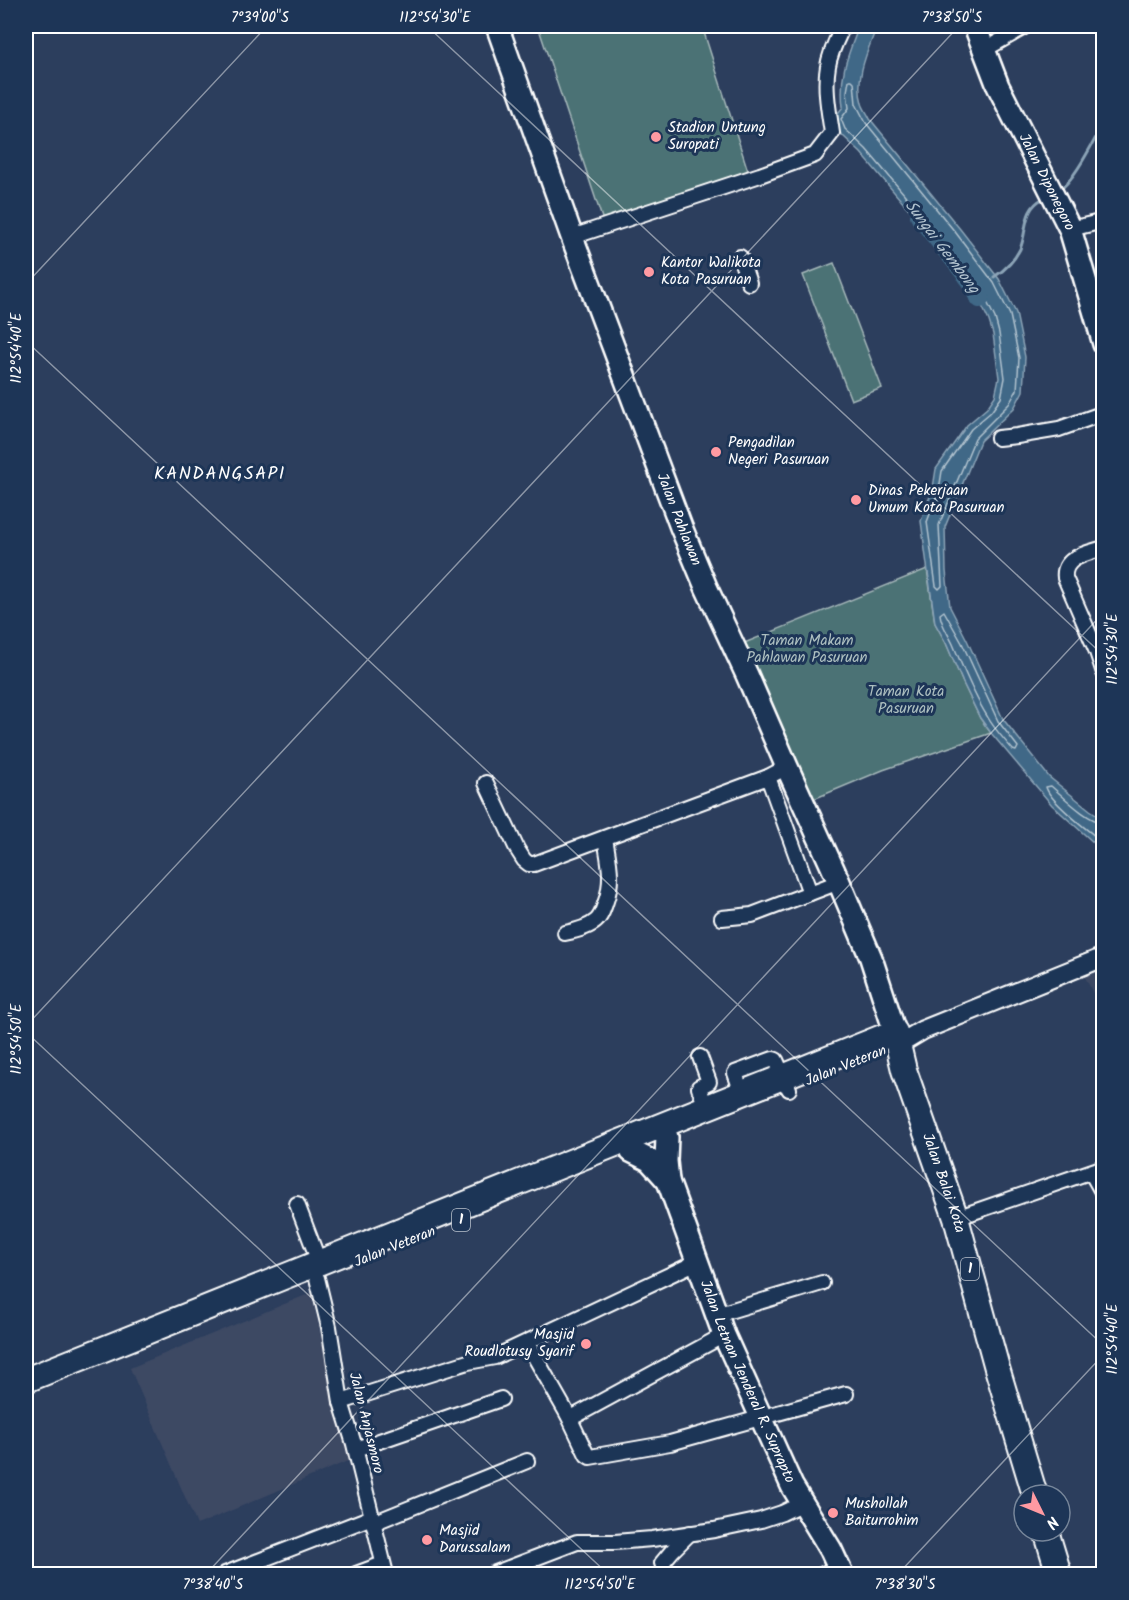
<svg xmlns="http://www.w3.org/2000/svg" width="1129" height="1600" font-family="Kalam,sans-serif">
  <rect width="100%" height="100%" fill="#2c3e5d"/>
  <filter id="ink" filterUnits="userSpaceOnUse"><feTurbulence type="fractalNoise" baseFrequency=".0167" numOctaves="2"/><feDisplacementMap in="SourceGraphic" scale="12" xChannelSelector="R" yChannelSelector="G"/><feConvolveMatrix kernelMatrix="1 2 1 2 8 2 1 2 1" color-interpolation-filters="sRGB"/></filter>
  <g filter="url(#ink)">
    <!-- built -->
    <g fill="#3e4964">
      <polygon points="1103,970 1103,1013 1085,977"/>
      <polygon points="311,1293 350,1460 197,1525 130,1368"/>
    </g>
    <!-- green -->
    <g fill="#4c7275" stroke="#a6b8ba" stroke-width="1.5">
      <polygon points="538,26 702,26 748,171 603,221"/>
      <polygon points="834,263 882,388 851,400 803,275"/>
      <polygon points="927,569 935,623 946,643 963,683 980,718 991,733 883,770 804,803 737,646"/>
    </g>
    <!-- water -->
    <path fill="#3f6887" stroke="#8ca4b7" stroke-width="1.5" d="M859,26H877C869,48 854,78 862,103C863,108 868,114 870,119L960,229L999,279L1016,313L1025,357L1023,391L1014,408L980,441L945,527L946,571L950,607L967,640L1003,719L1049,777L1090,810L1103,819V851L1052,805L991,733L980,718L963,683L946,643L935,623L921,521L933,488L936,469L967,425L987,408L995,396L999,378L993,334L989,321L967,274L942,242L905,205L861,153L840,133L834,118L843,107C839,74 848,55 859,26Z"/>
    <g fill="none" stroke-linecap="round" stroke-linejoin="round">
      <!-- shore -->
      <g stroke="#b2c3cf" stroke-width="1.5">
        <polygon points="849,80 852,80 854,82 856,104 866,123 956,233 994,283 1010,315 1019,358 1017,390 1009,404 975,438 939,525 942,586 939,589 936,586 927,522 939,490 942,471 971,429 991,412 1001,398 1005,378 999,333 995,318 971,270 946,238 910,201 866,149 845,129 841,119 849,108 847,92"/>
        <path d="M944,611L962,643L998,721L1018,747L1016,751L1013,750C1004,739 994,729 987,716C973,694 963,668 953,644C948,633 941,625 940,614Z"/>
        <path d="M1104,823C1087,821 1064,797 1051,786L1046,787C1049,800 1091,833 1104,843"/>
      </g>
      <!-- stream -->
      <g stroke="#8ca4b7" stroke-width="3">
        <path d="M1058,191C1074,182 1094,140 1104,123"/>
        <path d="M994,277C1005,270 1014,261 1020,249C1028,230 1022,209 1044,198"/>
      </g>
      <!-- river -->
      <polyline stroke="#3f6887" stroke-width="20" points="920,216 975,285 980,298"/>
      <!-- street casing -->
      <g stroke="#fff" stroke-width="18">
        <g id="street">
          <polyline points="984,50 1026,26"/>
          <polyline points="1070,229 1104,221"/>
          <path d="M572,237L760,175L815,155L832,133C829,112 824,88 828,66C830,52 837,39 843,26"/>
          <polyline points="740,257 749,283"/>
          <polyline points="998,438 1017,436 1059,429 1104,413"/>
          <path d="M1104,548C1088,553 1062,557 1065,578L1097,652L1104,673"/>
          <polyline points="768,777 810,893 839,882"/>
          <polyline points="486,783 517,849 524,860 529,864 534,864 768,777 787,767"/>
          <polyline points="722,918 752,915 810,893"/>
          <path d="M565,933C575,931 588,928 596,921C601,917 603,910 605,904C614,880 609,863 605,838"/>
          <polyline points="700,1057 709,1082 699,1087 699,1088 706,1107"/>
          <polyline points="742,1093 735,1073 773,1059 776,1060 789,1089"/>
          <polyline points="1091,1172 1104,1195"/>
          <polyline points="297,1204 319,1262"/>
          <polyline points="956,1218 1104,1167"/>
          <polyline points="317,1278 329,1327 341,1402 354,1444 386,1574"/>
          <polyline points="716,1315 822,1283"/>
          <polyline points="527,1343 568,1415 587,1455 590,1457 670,1443 846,1394"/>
          <polyline points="341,1402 468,1362 495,1357 697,1262"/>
          <polyline points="568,1415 571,1417 575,1416 724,1335"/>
          <polyline points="356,1449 501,1399"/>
          <polyline points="373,1523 527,1461"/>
          <polyline points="225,1574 372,1517"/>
          <polyline points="356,1574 383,1564"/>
          <polyline points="493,1574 577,1542 615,1542 652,1539 714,1530 761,1520 782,1513 803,1503"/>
          <polyline points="666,1574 662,1563 672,1551 690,1533"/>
          <polyline points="823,1574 839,1567"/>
        </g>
      </g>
      <!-- secondary casing -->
      <g stroke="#fff" stroke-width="22">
        <polyline id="secondary" points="898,1045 923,1030 1104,957"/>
      </g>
      <!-- primary casing -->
      <g stroke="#fff" stroke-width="26">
        <g id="primary">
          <path id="s1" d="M497,26L572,237L681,527L706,587L747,675L787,767L839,882L871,958L895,1032"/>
          <path id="s2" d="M975,26L998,86L1070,229L1104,344"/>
          <path id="s3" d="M667,1137L666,1161L668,1181L724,1335L792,1486L831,1550L842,1574"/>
          <polyline points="631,1151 649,1160 668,1181"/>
        </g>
      </g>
      <!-- highway casing -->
      <g stroke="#fff" stroke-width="28">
        <g id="highway">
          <path id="s4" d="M26,1380L895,1032L904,1070L956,1218L997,1368L1035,1495"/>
          <polyline points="1046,1531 1059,1574"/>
        </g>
      </g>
      <!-- street -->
      <use href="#street" stroke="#1d3557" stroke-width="14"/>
      <!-- secondary -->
      <use href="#secondary" stroke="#1d3557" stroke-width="18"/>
      <!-- primary -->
      <use href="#primary" stroke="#1d3557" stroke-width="21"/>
      <!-- highway -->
      <use href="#highway" stroke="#1d3557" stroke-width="24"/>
    </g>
  </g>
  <!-- ticks -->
  <path fill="none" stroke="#fff" stroke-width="1.5" stroke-opacity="0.45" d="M427,26L1104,656M26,284L267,26M26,341L1104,1346M26,1026L959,26M26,1032L608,1574M206,1574L1104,612M898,1574L1104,1354"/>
  <!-- markers -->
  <g fill="#ff9aa2" stroke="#1d3557" stroke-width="2">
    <circle cx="656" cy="137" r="6"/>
    <circle cx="649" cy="272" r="6"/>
    <circle cx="716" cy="452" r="6"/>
    <circle cx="856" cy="500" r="6"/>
    <circle cx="586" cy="1344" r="6"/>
    <circle cx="833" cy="1513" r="6"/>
    <circle cx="427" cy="1540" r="6"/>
  </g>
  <g text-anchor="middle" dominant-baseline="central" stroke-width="6" stroke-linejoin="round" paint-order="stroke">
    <!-- shield labels -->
    <g fill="#1d3557" stroke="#bbc2cd" stroke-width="1.5">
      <rect x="452" y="1209" width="18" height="22" rx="4.5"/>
      <rect x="961" y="1258" width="18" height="22" rx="4.5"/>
    </g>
    <g font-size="14" font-weight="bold" fill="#fff">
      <text x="461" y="1220">1</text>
      <text x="970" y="1269">1</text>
    </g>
    <!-- poi labels -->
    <g font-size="15" fill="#fff" stroke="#1d3557" text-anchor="start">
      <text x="668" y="128">Stadion Untung<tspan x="668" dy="17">Suropati</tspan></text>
      <text x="661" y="263">Kantor Walikota<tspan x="661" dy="17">Kota Pasuruan</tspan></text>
      <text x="728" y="443">Pengadilan<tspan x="728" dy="17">Negeri Pasuruan</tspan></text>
      <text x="868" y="491">Dinas Pekerjaan<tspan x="868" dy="17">Umum Kota Pasuruan</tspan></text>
      <text x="574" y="1335" text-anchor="end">Masjid<tspan x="574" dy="17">Roudlotusy Syarif</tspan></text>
      <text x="845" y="1504">Mushollah<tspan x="845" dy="17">Baiturrohim</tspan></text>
      <text x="439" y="1531">Masjid<tspan x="439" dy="17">Darussalam</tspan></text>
    </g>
    <!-- street labels -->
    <g font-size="15" fill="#fff" stroke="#1d3557">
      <text stroke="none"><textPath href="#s2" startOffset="172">Jalan Diponegoro</textPath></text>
      <text stroke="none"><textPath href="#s1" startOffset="526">Jalan Pahlawan</textPath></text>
      <text transform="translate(846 1066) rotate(-22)">Jalan Veteran</text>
      <text stroke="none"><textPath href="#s4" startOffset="1095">Jalan Balai Kota</textPath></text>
      <text transform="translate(395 1247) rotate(-22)">Jalan Veteran</text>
      <text stroke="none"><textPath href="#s3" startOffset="260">Jalan Letnan Jenderal R. Suprapto</textPath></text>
      <text transform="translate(366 1423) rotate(76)">Jalan Anjasmoro</text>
    </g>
    <!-- park labels -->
    <g font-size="15" fill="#aec0c1" stroke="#1d3557">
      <text x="807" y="641">Taman Makam<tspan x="807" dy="17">Pahlawan Pasuruan</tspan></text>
      <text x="906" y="692">Taman Kota<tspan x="906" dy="17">Pasuruan</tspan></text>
    </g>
    <!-- water labels -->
    <g font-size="16" font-style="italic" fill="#b2c3cf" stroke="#1d3557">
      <text transform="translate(942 247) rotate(53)">Sungai Gembong</text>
    </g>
    <!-- quarter labels -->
    <g font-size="18" letter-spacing="1.5" fill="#fff" stroke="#1d3557">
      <text x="220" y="474">KANDANGSAPI</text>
    </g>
  </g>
  <!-- margin -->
  <rect width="1129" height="1600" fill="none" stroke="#1d3557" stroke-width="66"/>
  <!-- north arrow -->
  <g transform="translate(1042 1513) rotate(133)"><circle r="28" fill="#1d3557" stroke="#77869a" stroke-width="1.5"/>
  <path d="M0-4.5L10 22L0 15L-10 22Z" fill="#ff9aa2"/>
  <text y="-9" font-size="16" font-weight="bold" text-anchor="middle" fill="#ffffff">N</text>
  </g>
  <rect x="33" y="33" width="1063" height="1534" fill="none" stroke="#fff" stroke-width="2"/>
  <g font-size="15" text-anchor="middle" fill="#fff">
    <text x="260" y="22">7°39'00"S</text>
    <text x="435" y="22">112°54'30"E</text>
    <text x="952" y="22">7°38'50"S</text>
    <text transform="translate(16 348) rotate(-90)" y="5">112°54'40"E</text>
    <text transform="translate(1112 649) rotate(-90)" y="5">112°54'30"E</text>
    <text transform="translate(16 1039) rotate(-90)" y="5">112°54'50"E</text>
    <text transform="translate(1112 1339) rotate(-90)" y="5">112°54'40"E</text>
    <text x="213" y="1589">7°38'40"S</text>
    <text x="600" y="1589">112°54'50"E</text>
    <text x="905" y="1589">7°38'30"S</text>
  </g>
</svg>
